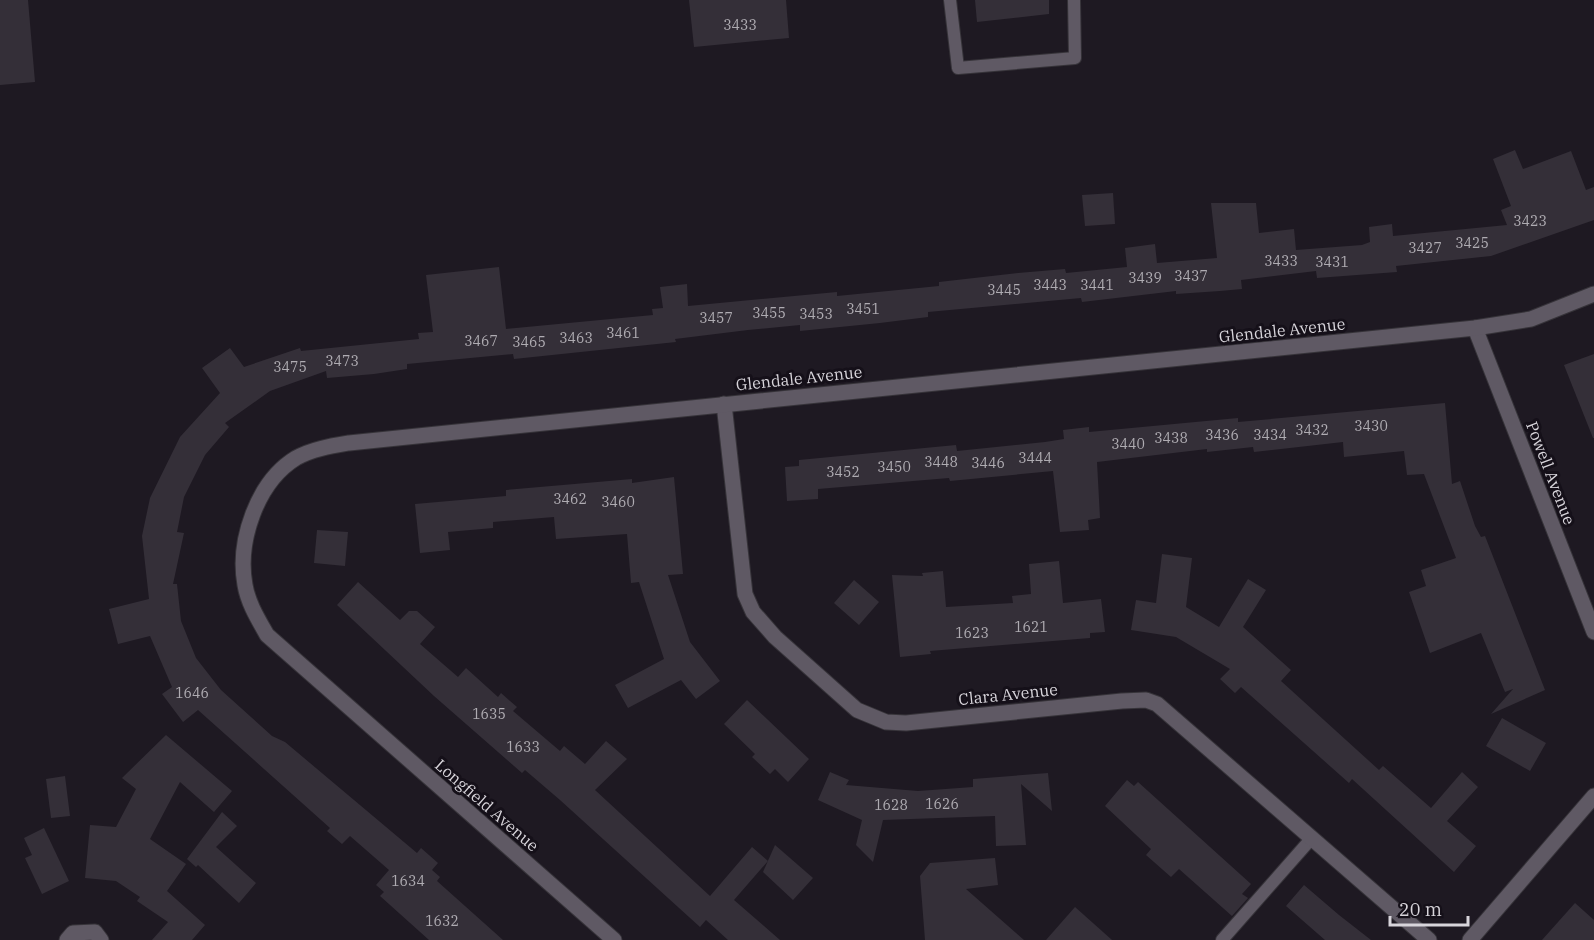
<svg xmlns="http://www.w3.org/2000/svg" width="1594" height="940" font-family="'IBM Plex Serif',serif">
  <rect width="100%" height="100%" fill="#1e1922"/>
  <!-- building -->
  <g fill="#342f38">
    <polygon points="0,0 28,0 35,82 0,85"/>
    <polygon points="689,0 786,0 789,38 694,47"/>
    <polygon points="975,0 1049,0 1049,14 977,22"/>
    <polygon points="1515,150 1523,169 1571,151 1586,190 1594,187 1594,220 1491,256 1396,266 1397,272 1317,278 1316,271 1241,280 1242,289 1220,291 1176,294 1176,291 1082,302 1081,298 928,312 928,317 880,323 800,331 800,325 748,330 675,339 676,342 514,359 513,354 407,364 407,369 374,374 327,378 326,371 270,391 225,423 229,427 205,455 184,497 177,532 184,533 173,584 177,584 181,621 196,658 221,690 272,736 285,742 417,853 421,848 438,863 432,870 440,877 437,881 503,940 429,940 380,896 384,892 376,885 389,870 350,836 342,844 327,831 330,828 198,710 183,722 162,694 172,687 150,636 118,644 109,609 149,599 142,536 150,498 180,437 220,393 202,368 230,348 244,367 300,348 301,351 419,339 418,333 433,332 426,275 499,267 506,329 653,315 652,309 663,308 660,287 687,284 688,306 837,292 837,296 939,286 939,282 1018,273 1065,269 1066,273 1127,267 1125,248 1155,244 1157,263 1217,258 1211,203 1256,203 1259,233 1294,229 1296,250 1362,245 1370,242 1369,227 1392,224 1393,236 1507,225 1501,210 1511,206 1493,159"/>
    <polygon points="1113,193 1115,224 1085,226 1082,195"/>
    <polygon points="1594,354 1594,438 1593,438 1564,365"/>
    <polygon points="1445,403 1452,484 1460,481 1475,526 1481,537 1485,536 1545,690 1491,714 1513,689 1505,692 1481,633 1430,653 1409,592 1426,586 1421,570 1456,558 1424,474 1407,475 1404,451 1344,457 1343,442 1254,452 1253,447 1207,452 1207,449 1097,462 1100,518 1088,520 1089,530 1060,532 1053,471 950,481 949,478 818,489 818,499 787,501 785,467 799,466 799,460 956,445 957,451 1045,442 1064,439 1063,430 1089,427 1089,432 1238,418 1238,422"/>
    <polygon points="674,477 683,574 668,575 690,642 720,681 696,699 681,680 628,708 615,685 664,659 639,582 631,583 627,534 556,539 554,517 493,522 493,528 448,532 450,550 420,553 415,504 506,496 506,490 632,479 632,483"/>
    <polygon points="317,530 348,532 345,566 314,563"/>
    <polygon points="1162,554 1192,558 1186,607 1219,627 1248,579 1266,590 1243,627 1291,670 1281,681 1379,770 1383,766 1431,808 1462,772 1478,787 1447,821 1476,846 1454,872 1352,779 1349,783 1241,687 1235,693 1220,679 1230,669 1176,637 1131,630 1136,600 1156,603"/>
    <polygon points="1059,561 1063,603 1101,599 1105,632 1090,633 1090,638 930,651 931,654 900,657 892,575 923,576 922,573 943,571 946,607 1013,603 1012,596 1031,594 1029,564"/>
    <polygon points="854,580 879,602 859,625 834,603"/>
    <polygon points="358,582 400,620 409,611 417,611 435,627 420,644 458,677 466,668 498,697 501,693 517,707 513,711 560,751 564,746 585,764 606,741 627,759 595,790 710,896 752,847 768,861 734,900 780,940 728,940 706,920 700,927 560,800 525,770 522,773 434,696 337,605"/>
    <polygon points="747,700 809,759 788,782 775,769 770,774 752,757 755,754 724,724"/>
    <polygon points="1502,718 1546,743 1530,771 1486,746"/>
    <polygon points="166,735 232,791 214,812 180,782 150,839 186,864 167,891 205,925 192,940 152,940 168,922 137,901 140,897 116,881 85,878 90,825 116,827 136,789 122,778"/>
    <polygon points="830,772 849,780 846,785 918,791 973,787 973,779 1048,773 1052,811 1021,784 1026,845 996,846 995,816 883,820 873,862 856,845 862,820 818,800"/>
    <polygon points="65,776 70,816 51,818 46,779"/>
    <polygon points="1127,780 1134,786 1138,782 1251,884 1242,894 1248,898 1232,916 1179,869 1171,877 1146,855 1151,849 1105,806"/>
    <polygon points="222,812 237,826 216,847 256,883 239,903 198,865 196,867 187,859"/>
    <polygon points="44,828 69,881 42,894 25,858 32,855 24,838"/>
    <polygon points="775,845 813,878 793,900 763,872"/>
    <polygon points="995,858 998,885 966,889 1024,940 925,940 920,876 930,863"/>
    <polygon points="1304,885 1339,915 1371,940 1325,940 1286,906"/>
    <polygon points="1575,903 1594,920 1594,940 1542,940"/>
    <polygon points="1075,907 1112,940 1046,940"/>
  </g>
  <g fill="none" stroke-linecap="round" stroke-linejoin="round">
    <!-- service casing -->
    <g stroke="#363339" stroke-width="14">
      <g id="service">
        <polyline points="950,0 958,68 1075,58 1074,0"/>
        <polyline points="1222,940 1311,839"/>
      </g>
    </g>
    <!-- minor casing -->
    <g stroke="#363339" stroke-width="17">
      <g id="minor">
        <polyline points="1475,328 1594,632"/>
        <polyline points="724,404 745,594 753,612 775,637 857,710 886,722 906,723 1122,701 1146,700 1157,704 1429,940"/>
        <polyline points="67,940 73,933 95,932 101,940"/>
        <path d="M614,940L267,635C258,619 248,603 245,585C237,541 257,482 296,458C312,449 331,446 349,443L1475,328L1531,319L1594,294"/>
        <polyline points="1470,940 1594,796"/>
      </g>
    </g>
    <!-- service -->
    <use href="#service" stroke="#5f5964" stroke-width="12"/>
    <!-- minor -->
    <use href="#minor" stroke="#5f5964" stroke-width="15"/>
  </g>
  <g text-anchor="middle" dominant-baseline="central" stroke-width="6" stroke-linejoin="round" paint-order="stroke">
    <!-- number labels -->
    <g font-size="14" fill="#afacb2">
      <text x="740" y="25">3433</text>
      <text x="1530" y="221">3423</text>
      <text x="1472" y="243">3425</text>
      <text x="1425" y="248">3427</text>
      <text x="1281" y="261">3433</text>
      <text x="1332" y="262">3431</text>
      <text x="1191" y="276">3437</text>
      <text x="1145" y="278">3439</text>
      <text x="1050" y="285">3443</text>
      <text x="1097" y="285">3441</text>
      <text x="1004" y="290">3445</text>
      <text x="863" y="309">3451</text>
      <text x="769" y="313">3455</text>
      <text x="816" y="314">3453</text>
      <text x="716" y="318">3457</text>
      <text x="623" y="333">3461</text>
      <text x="576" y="338">3463</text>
      <text x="481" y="341">3467</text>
      <text x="529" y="342">3465</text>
      <text x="342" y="361">3473</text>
      <text x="290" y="367">3475</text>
      <text x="1371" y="426">3430</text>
      <text x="1312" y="430">3432</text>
      <text x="1222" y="435">3436</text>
      <text x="1270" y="435">3434</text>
      <text x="1171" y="438">3438</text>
      <text x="1128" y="444">3440</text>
      <text x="1035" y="458">3444</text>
      <text x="941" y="462">3448</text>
      <text x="988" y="463">3446</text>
      <text x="894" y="467">3450</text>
      <text x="843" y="472">3452</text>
      <text x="570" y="499">3462</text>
      <text x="618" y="502">3460</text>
      <text x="1031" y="627">1621</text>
      <text x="972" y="633">1623</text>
      <text x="192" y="693">1646</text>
      <text x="489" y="714">1635</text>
      <text x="523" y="747">1633</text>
      <text x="942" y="804">1626</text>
      <text x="891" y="805">1628</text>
      <text x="408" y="881">1634</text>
      <text x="442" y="921">1632</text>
    </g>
    <!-- street labels -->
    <g font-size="16" fill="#d8d5db" stroke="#151019">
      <text transform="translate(1282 330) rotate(-6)">Glendale Avenue</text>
      <text transform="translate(799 378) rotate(-6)">Glendale Avenue</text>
      <text transform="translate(1551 473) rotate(69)">Powell Avenue</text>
      <text transform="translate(1008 694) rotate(-6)">Clara Avenue</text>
      <text transform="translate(487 805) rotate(41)">Longfield Avenue</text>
    </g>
  </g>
  <!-- scale -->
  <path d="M1390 916v9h78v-9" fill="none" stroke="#d8d5db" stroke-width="3"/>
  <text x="1399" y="916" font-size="18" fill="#d8d5db" stroke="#151019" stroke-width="4.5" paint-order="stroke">20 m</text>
</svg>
